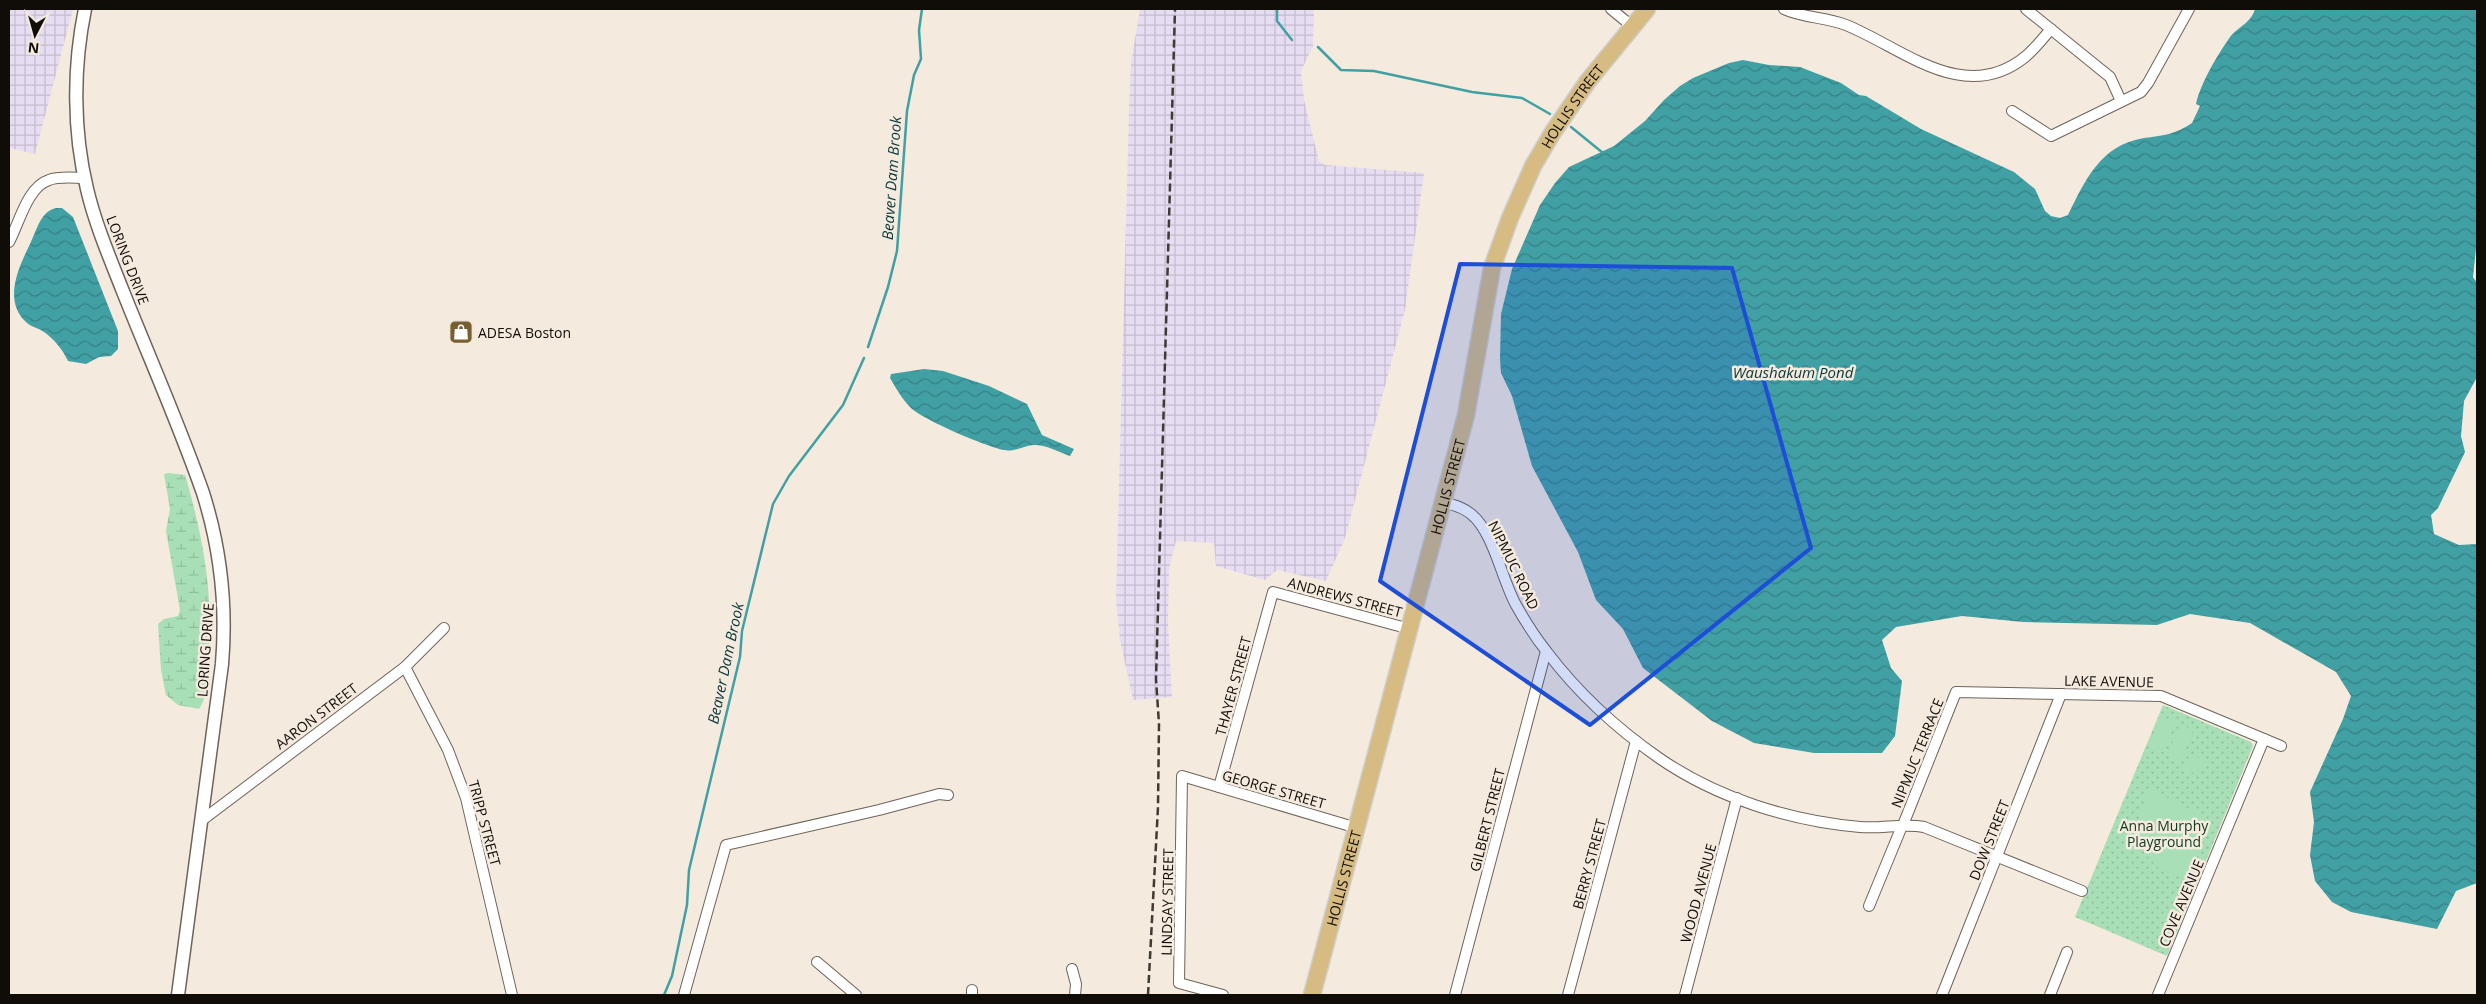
<svg xmlns="http://www.w3.org/2000/svg" width="2486" height="1004" font-family="'Open Sans',sans-serif">
  <defs>
    <pattern id="industrial-grid" width="8" height="8" patternUnits="userSpaceOnUse" patternTransform="scale(1.25)"><rect width="8" height="8" fill="#e7ddf2"/><path d="M0 4h8M4 0v8" fill="none" stroke="#c5bcce"/></pattern>
    <pattern id="grass-dots" width="8" height="8" patternUnits="userSpaceOnUse" patternTransform="scale(1.25)"><rect width="8" height="8" fill="#a9dfb7"/><path d="M2 2h.1M6 6h.1" fill="none" stroke="#90be9c" stroke-width="1.8" stroke-linecap="round"/></pattern>
    <pattern id="wetland-marsh" width="20" height="14" patternUnits="userSpaceOnUse" patternTransform="scale(1.25)"><rect width="20" height="14" fill="#a9dfb7"/><path d="M1 5h8M5 5V1M11 12h8M15 12V8" fill="none" stroke="#90be9c"/></pattern>
    <pattern id="water-waves" width="16" height="10" patternUnits="userSpaceOnUse" patternTransform="scale(1.25)"><rect width="16" height="10" fill="#41a0a4"/><path d="M0 5q4-4 8 0t8 0" fill="none" stroke="#358184"/></pattern>
  </defs>
  <rect width="100%" height="100%" fill="#f4eade"/>
  <!-- industrial -->
  <g fill="url(#industrial-grid)">
    <polygon points="9,9 73,9 35,154 9,148"/>
    <polygon points="1140,9 1314,9 1313,46 1301,71 1304,100 1319,161 1325,165 1424,173 1405,310 1345,538 1326,581 1277,570 1265,580 1216,566 1214,543 1176,541 1169,569 1168,623 1172,697 1133,700 1120,640 1116,600 1129,109 1131,63"/>
  </g>
  <!-- grass -->
  <polygon fill="url(#grass-dots)" points="2163,705 2251,742 2253,746 2167,956 2075,917"/>
  <!-- wetland -->
  <path fill="url(#wetland-marsh)" d="M169,473L185,475C204,539 214,597 208,664C207,680 208,696 199,709L178,705L166,695L161,670L158,624L164,619L178,616L180,610L166,531L170,509L164,474Z"/>
  <!-- pitch -->
  <g fill="#a9dfb7">
    <polygon points="2162,716 2175,722 2163,752 2149,746"/>
    <polygon points="2180,724 2194,730 2181,760 2168,754"/>
    <polygon points="2190,754 2204,760 2199,775 2183,769"/>
    <polygon points="2151,789 2210,820 2183,879 2157,867 2136,843 2141,809"/>
  </g>
  <!-- water -->
  <g fill="url(#water-waves)">
    <path d="M2255,9H2477V239L2473,277L2477,283V377L2464,401L2461,436L2465,452L2438,508L2431,515L2434,534L2459,545L2477,544V883L2456,891L2437,929L2351,912L2332,902L2315,881L2310,855L2314,822L2310,792L2343,719L2351,696L2336,672L2250,623L2190,614L2157,625L2023,622L1962,616L1896,627L1882,640L1891,668L1902,681L1895,736L1882,753H1814L1754,743L1712,721L1643,668L1623,629L1596,600L1578,552L1532,466L1512,396L1501,373L1500,359L1501,314L1512,269L1540,205L1555,183L1569,167L1614,146L1645,121L1664,100L1680,86L1693,78L1729,63L1743,60L1769,65L1800,67L1841,83L1859,95L1866,96L1921,129L2014,172L2035,189L2045,211L2051,216L2060,218L2068,215C2085,181 2100,145 2144,138C2162,136 2176,134 2192,123L2200,106L2196,104C2201,82 2217,56 2230,37C2239,26 2251,23 2255,9Z"/>
    <path d="M56,208H62L73,217L118,331V349L111,356L99,357L86,364L68,361C63,350 54,339 44,332C39,328 31,327 27,323C2,301 19,267 30,244C37,230 40,212 56,208Z"/>
    <path d="M924,369L943,371L989,386L1027,404L1042,435L1074,449L1070,456C1059,452 1045,444 1033,445C1023,446 1015,452 1004,450C987,447 921,419 910,407C902,399 896,388 890,378L891,374Z"/>
  </g>
  <g fill="none" stroke-linecap="round" stroke-linejoin="round">
    <!-- stream -->
    <g stroke="#41a0a4" stroke-width="2.5">
      <polyline points="1277,9 1277,21 1292,40"/>
      <polyline points="1318,47 1341,70 1374,71 1472,92 1522,98 1550,114"/>
      <polyline points="1571,127 1603,153"/>
      <polyline points="868,347 888,287 897,251 907,111 914,75 921,59 919,30 922,9"/>
      <polyline points="664,995 672,976 687,905 689,870 740,657 742,631 773,504 789,476 843,405 864,358"/>
    </g>
    <!-- minor casing -->
    <g stroke="#6d645a" stroke-width="12">
      <g id="minor">
        <polyline points="1611,9 1633,27"/>
        <path d="M1784,9C1803,18 1826,17 1846,25C1903,48 1964,106 2025,57C2035,49 2043,38 2051,29"/>
        <polyline points="2026,9 2110,77 2121,101"/>
        <polyline points="2012,111 2051,136 2141,92 2148,83 2189,9"/>
        <path d="M9,242C19,224 27,187 49,180C59,176 74,178 85,178"/>
        <path d="M1443,502C1453,505 1463,507 1471,514C1493,531 1502,580 1516,605C1525,621 1535,637 1547,652C1578,693 1616,728 1659,758C1717,798 1790,821 1860,827C1882,829 1903,823 1924,827L2082,891"/>
        <polyline points="405,667 448,750 466,798 512,995"/>
        <polyline points="1219,787 1273,592 1410,629"/>
        <polyline points="201,821 405,667 444,628"/>
        <polyline points="1903,825 1956,692 2161,696 2281,746"/>
        <polyline points="1869,906 1902,826"/>
        <polyline points="817,962 856,995"/>
        <polyline points="1072,969 1076,984 1075,995"/>
        <polyline points="972,990 972,995"/>
        <polyline points="684,995 726,845 879,810 939,794 948,795"/>
        <polyline points="1223,995 1179,983 1182,776 1357,828"/>
        <polyline points="1455,995 1546,651"/>
        <polyline points="1568,995 1636,741"/>
        <polyline points="1685,995 1737,798"/>
        <polyline points="1942,995 2061,694"/>
        <polyline points="2050,995 2067,952"/>
        <polyline points="2158,995 2264,739"/>
      </g>
    </g>
    <!-- tertiary casing -->
    <g stroke="#6d645a" stroke-width="15">
      <path id="tertiary" d="M85,9C73,67 73,131 87,189C95,223 109,256 122,289C149,357 179,424 203,493C221,550 227,605 222,664L178,995"/>
    </g>
    <!-- primary casing -->
    <g stroke="#cfcfce" stroke-width="19">
      <g id="primary">
        <path id="s1" d="M1312,995L1466,415L1492,268L1510,218L1533,166L1553,132L1588,81L1647,9"/>
      </g>
    </g>
    <!-- minor -->
    <use href="#minor" stroke="#fff" stroke-width="10"/>
    <!-- tertiary -->
    <use href="#tertiary" stroke="#fff" stroke-width="12"/>
    <!-- primary -->
    <use href="#primary" stroke="#d6bb82" stroke-width="16"/>
    <!-- rail -->
    <polyline stroke="#3e3a34" stroke-width="2.5" stroke-dasharray="8 4" stroke-linecap="butt" points="1148,995 1158,807 1159,724 1156,679 1175,9"/>
  </g>
  <!-- marked area -->
  <path fill="#1d4ed8" fill-opacity="0.2" stroke="#1d4ed8" stroke-width="4" stroke-linejoin="round" d="M1460,264L1732,268L1811,548L1590,725L1380,581Z"/>
  <!-- icons -->
  <defs>
    <g id="shop-square" transform="scale(1.25)"><rect x="-9" y="-9" width="18" height="18" rx="4" fill="#785e30" stroke="#f4eade"/><path d="M-5-2.5h2.3a2.7 3.5 0 0 1 5.4 0H5L5.5 6h-11ZM-1.5-2.5h3a1.5 2.3 0 0 0-3 0Z" fill="#fff"/></g>
  </defs>
  <g fill-rule="evenodd">
    <use href="#shop-square" x="461" y="332"/>
  </g>
  <g text-anchor="middle" dominant-baseline="central" stroke-width="5" stroke-linejoin="round" paint-order="stroke">
    <!-- street labels -->
    <g font-size="14" fill="#100d09" stroke="#f4eade">
      <text stroke="none"><textPath href="#s1" startOffset="931">HOLLIS STREET</textPath></text>
      <text transform="translate(128 260) rotate(69)">LORING DRIVE</text>
      <text stroke="none"><textPath href="#s1" startOffset="526">HOLLIS STREET</textPath></text>
      <text transform="translate(1514 565) rotate(64)">NIPMUC ROAD</text>
      <text transform="translate(1345 597) rotate(15)">ANDREWS STREET</text>
      <text transform="translate(205 650) rotate(-86)">LORING DRIVE</text>
      <text transform="translate(2109 681) rotate(1)">LAKE AVENUE</text>
      <text transform="translate(1233 686) rotate(-75)">THAYER STREET</text>
      <text transform="translate(316 716) rotate(-37)">AARON STREET</text>
      <text transform="translate(1917 753) rotate(-68)">NIPMUC TERRACE</text>
      <text transform="translate(1274 789) rotate(16)">GEORGE STREET</text>
      <text transform="translate(1487 820) rotate(-76)">GILBERT STREET</text>
      <text transform="translate(485 823) rotate(75)">TRIPP STREET</text>
      <text transform="translate(1989 840) rotate(-68)">DOW STREET</text>
      <text transform="translate(1589 864) rotate(-75)">BERRY STREET</text>
      <text stroke="none"><textPath href="#s1" startOffset="121">HOLLIS STREET</textPath></text>
      <text transform="translate(1698 893) rotate(-75)">WOOD AVENUE</text>
      <text transform="translate(1167 902) rotate(-89)">LINDSAY STREET</text>
      <text transform="translate(2181 903) rotate(-67)">COVE AVENUE</text>
    </g>
    <!-- poi labels -->
    <g font-size="14" fill="#100d09" stroke="#f4eade" text-anchor="start">
      <text x="478" y="332">ADESA Boston</text>
    </g>
    <!-- park labels -->
    <g font-size="14" fill="#0c3b1f" stroke="#f4eade">
      <text x="2164" y="825">Anna Murphy<tspan x="2164" dy="16">Playground</tspan></text>
    </g>
    <!-- water labels -->
    <g font-size="15" font-style="italic" fill="#093739" stroke="#f4eade">
      <text transform="translate(891 178) rotate(-86)">Beaver Dam Brook</text>
      <text x="1793" y="372">Waushakum Pond</text>
      <text transform="translate(725 663) rotate(-78)">Beaver Dam Brook</text>
    </g>
  </g>
  <!-- border -->
  <rect width="2486" height="1004" fill="none" stroke="#100d09" stroke-width="20"/>
  <!-- north arrow -->
  <g transform="translate(35 35) rotate(186)" stroke="#f4eade" stroke-width="4" paint-order="stroke">
  <path d="M0-4L9 19L0 12L-9 19Z" fill="#100d09"/>
  <text y="-8" font-size="14" font-weight="bold" text-anchor="middle" fill="#100d09">N</text>
  </g>
</svg>
